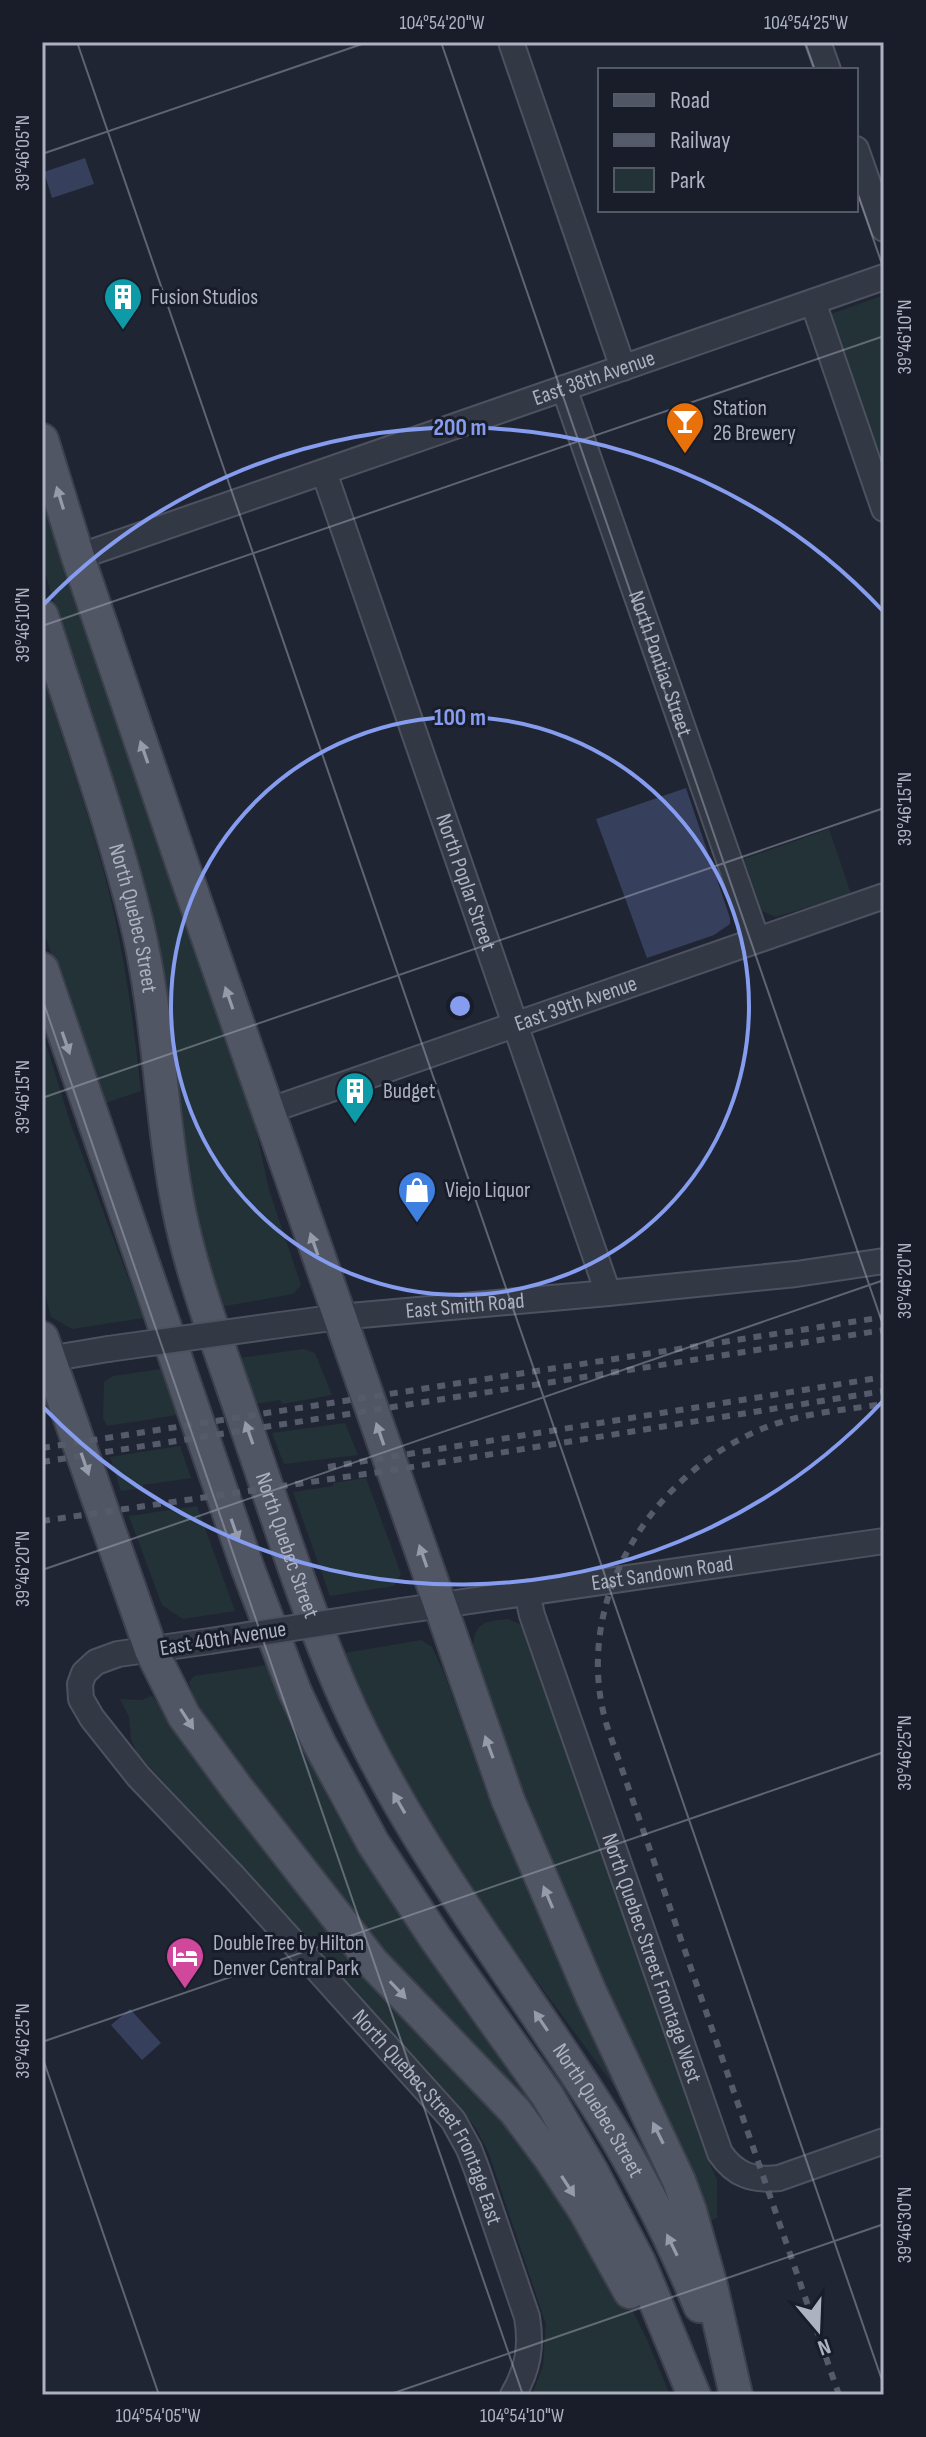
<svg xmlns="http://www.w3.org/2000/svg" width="926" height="2437" font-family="'Sofia Sans Condensed',sans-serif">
  <rect width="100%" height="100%" fill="#202534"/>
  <!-- green -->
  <g fill="#233236">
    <polygon points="884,295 884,465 831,314"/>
    <polygon points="42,492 251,1107 269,1190 301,1285 293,1294 220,1307 191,1200 154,928 131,840 70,657 42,562"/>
    <path d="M42,674C63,740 86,806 104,873C123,944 133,1017 141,1091L102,1104L42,926Z"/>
    <polygon points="829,829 851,894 776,917 762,911 744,859"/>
    <polygon points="42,1031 70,1122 143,1318 72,1329 51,1317 42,1283"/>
    <polygon points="303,1349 315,1353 332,1395 282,1404 280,1400 255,1404 240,1358"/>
    <polygon points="161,1369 177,1415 107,1426 103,1418 104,1382 113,1376"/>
    <polygon points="345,1423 358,1455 284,1464 272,1433"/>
    <polygon points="180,1446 191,1478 143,1485 143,1488 121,1491 110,1457"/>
    <polygon points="366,1478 401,1574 394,1586 330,1596 293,1492 333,1486 333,1483"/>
    <polygon points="197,1506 235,1611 183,1619 162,1605 129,1516"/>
    <path d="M508,1619L521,1625L525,1630L707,2157L717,2180V2218L701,2224L530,1819L473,1651C473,1623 484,1621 508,1619Z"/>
    <path d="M421,1640L432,1647L444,1673L494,1814L548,1927L625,2101C562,2014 495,1929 439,1837C403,1778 372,1717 345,1653Z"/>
    <path d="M267,1665C290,1719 313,1774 343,1825C400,1922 470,2011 536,2102L527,2109L480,2050L401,1972L371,1937L200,1717L189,1682L194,1676Z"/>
    <polygon points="152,1696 478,2080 615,2275 647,2340 670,2395 532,2395 543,2366 546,2324 488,2151 475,2127 445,2090 137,1753 131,1739 129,1717 120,1699 141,1700"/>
  </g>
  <!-- water -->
  <g fill="#36405c">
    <polygon points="85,158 94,184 52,198 44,172"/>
    <polygon points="686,788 730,918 730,924 714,935 647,958 596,819"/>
    <polygon points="130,2009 161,2043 142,2060 111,2025"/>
  </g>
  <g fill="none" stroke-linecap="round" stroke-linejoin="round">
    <!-- minor casing -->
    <g stroke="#4e5260" stroke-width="28">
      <g id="minor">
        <polyline points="511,42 623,368"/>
        <polyline points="818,42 828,70"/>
        <polyline points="856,149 884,229"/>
        <polyline points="813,302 884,509"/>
        <path id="s1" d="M564,388L757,940"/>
        <path id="s2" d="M324,472L608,1293"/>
        <path id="s3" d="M78,557L884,277"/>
        <path id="s4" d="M268,1111L884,896"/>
        <path id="s5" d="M280,1325L339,1317L608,1293L796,1274L884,1261"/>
        <polyline points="42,1360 108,1349"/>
        <path id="s6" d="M527,1593L532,1615L720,2153C735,2175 753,2181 779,2178L884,2141"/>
        <path id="s7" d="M401,1611L884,1541"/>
        <path id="s8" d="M210,1641L118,1654L96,1662L84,1673L80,1684L81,1699L92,1718L138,1776L234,1877L453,2120L469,2149L477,2170L527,2317C532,2347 528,2369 513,2395"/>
      </g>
    </g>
    <!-- major casing -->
    <g stroke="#3d414e" stroke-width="36">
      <g id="major">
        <polyline points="42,440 78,557 185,872 508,1800 591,1994 679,2181 690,2211 711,2286 736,2395"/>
        <path id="s9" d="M42,616C74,718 112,820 137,924C160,1020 160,1119 180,1215C195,1287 223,1356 246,1426C276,1513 304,1602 340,1686C407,1842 515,1974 604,2117C641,2177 673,2241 700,2306"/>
        <polyline points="42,969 248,1569 295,1692 319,1743 373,1843 436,1939 547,2095 591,2170 639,2262 694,2395"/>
        <polyline points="42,1338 151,1650 184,1716 236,1787 373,1963 515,2111 550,2158 585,2211 630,2292"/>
      </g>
    </g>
    <!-- minor -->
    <use href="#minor" stroke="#333845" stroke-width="24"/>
    <!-- major -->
    <use href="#major" stroke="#515665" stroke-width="32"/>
    <!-- rail -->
    <g stroke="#565b6b" stroke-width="6" stroke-dasharray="8 8" stroke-linecap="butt">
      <polyline points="42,1448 884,1317"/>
      <polyline points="42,1462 884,1330"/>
      <polyline points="328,1467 884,1377"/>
      <polyline points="42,1521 393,1470 884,1391"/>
      <path d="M839,2395L607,1726C570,1604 650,1474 764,1428C801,1413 844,1410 884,1404"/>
    </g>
    <!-- minor-bridge casing -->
    <g stroke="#4e5260" stroke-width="28" stroke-linecap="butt">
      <g id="minor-bridge">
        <polyline points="108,1349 280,1325"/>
        <polyline points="210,1641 401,1611"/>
      </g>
    </g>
    <!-- minor-bridge -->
    <use href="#minor-bridge" stroke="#333845" stroke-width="24"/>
  </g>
  <!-- one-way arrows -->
  <defs><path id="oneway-solid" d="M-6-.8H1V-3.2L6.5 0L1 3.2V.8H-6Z" transform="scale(2)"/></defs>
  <g fill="#969bab">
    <use href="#oneway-solid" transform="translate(60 498) rotate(-107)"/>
    <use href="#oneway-solid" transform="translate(144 752) rotate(-109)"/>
    <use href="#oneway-solid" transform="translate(229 998) rotate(-109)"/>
    <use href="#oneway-solid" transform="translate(66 1043) rotate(71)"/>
    <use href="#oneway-solid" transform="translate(314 1244) rotate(-109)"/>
    <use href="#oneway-solid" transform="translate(249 1433) rotate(-109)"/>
    <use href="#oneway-solid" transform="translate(380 1434) rotate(-109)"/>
    <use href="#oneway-solid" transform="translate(85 1464) rotate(71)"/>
    <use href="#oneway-solid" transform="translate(235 1530) rotate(71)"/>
    <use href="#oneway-solid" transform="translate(423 1556) rotate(-109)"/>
    <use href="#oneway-solid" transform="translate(187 1719) rotate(57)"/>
    <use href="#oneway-solid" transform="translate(489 1747) rotate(-110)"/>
    <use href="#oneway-solid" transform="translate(399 1803) rotate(-120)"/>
    <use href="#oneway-solid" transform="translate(548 1897) rotate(-113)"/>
    <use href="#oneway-solid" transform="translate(398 1990) rotate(47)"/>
    <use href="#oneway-solid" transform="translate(541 2021) rotate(-124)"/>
    <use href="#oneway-solid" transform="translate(658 2133) rotate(-116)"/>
    <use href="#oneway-solid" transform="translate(568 2186) rotate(57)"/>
    <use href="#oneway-solid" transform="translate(672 2245) rotate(-116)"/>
  </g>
  <!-- ticks -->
  <path fill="none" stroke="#adb2c2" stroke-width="2" stroke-opacity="0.45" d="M77,42L884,2386M441,42L884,1328M805,42L815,70M42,154L368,42M856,189L884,270M42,626L884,336M42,998L523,2395M42,1098L884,808M42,1570L884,1280M42,2042L884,1752M42,2056L159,2395M388,2395L884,2224"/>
  <!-- distance rings -->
  <g fill="none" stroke="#859cef" stroke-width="4">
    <circle cx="460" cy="1006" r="289"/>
    <path d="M883 1401A579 579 0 0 1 44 1408M44 604A579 579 0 0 1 883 611"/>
  </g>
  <!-- icons -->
  <defs>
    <g id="building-pin" transform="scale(2)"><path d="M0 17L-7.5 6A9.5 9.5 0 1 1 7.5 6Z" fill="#0f9aa8" stroke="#191d29"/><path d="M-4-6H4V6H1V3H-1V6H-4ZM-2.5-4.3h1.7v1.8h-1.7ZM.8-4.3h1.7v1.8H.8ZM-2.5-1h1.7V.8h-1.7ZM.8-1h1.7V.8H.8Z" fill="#fff"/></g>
    <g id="bar-pin" transform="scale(2)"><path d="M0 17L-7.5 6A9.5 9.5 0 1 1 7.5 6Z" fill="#e8710a" stroke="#191d29"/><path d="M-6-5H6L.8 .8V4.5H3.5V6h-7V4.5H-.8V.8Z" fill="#fff"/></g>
    <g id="shop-pin" transform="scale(2)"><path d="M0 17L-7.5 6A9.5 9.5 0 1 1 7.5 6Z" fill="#3f7fe0" stroke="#191d29"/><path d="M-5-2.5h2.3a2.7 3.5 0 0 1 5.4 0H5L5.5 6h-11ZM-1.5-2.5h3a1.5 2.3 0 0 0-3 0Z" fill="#fff"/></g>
    <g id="hotel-pin" transform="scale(2)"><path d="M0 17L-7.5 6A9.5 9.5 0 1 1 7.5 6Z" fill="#d1479c" stroke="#191d29"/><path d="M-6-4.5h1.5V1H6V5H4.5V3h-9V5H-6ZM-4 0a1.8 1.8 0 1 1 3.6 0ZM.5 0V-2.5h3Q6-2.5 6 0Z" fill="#fff"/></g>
  </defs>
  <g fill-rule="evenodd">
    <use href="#building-pin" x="123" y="297"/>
    <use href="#bar-pin" x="685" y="421"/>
    <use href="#building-pin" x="355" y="1091"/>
    <use href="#shop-pin" x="417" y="1190"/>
    <use href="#hotel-pin" x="185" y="1956"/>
  </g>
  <g text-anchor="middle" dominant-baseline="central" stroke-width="6" stroke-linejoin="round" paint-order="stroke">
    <!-- poi labels -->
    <g font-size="22" fill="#adb2c2" stroke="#191d29" text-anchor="start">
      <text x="151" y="297">Fusion Studios</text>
      <text x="713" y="408">Station<tspan x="713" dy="25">26 Brewery</tspan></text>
      <text x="383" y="1091">Budget</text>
      <text x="445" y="1190">Viejo Liquor</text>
      <text x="213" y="1943">DoubleTree by Hilton<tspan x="213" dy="25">Denver Central Park</tspan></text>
    </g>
    <!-- street labels -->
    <g font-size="22" fill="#adb2c2" stroke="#191d29">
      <text stroke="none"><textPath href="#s3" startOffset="546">East 38th Avenue</textPath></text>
      <text stroke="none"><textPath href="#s1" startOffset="292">North Pontiac Street</textPath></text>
      <text stroke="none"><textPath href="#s2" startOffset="434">North Poplar Street</textPath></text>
      <text stroke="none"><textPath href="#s9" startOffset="316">North Quebec Street</textPath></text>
      <text stroke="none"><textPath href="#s4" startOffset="326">East 39th Avenue</textPath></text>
      <text stroke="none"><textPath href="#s5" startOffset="186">East Smith Road</textPath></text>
      <text stroke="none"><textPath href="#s9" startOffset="964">North Quebec Street</textPath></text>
      <text stroke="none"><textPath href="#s7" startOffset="264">East Sandown Road</textPath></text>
      <text transform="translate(223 1639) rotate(-9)">East 40th Avenue</text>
      <text stroke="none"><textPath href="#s6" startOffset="386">North Quebec Street Frontage West</textPath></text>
      <text stroke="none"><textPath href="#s9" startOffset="1612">North Quebec Street</textPath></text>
      <text stroke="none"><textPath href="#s8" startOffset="706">North Quebec Street Frontage East</textPath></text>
    </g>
  </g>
  <circle cx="460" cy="1006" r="12" fill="#859cef" stroke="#191d29" stroke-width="4"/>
  <g font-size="24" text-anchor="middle" font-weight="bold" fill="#859cef" stroke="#191d29" stroke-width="6" stroke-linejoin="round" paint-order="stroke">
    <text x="460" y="435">200 m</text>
    <text x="460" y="725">100 m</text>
  </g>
  <!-- border -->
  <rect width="926" height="2437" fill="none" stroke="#191d29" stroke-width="88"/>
  <!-- legend -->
  <rect x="598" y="68" width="260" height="144" fill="#191d29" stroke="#545966" stroke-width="2"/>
  <rect x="614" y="94" width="40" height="12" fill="#515665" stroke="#545966" stroke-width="2"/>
  <text x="670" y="108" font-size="24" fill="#adb2c2">Road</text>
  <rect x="614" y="134" width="40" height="12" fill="#565b6b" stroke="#545966" stroke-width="2"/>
  <text x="670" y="148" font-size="24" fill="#adb2c2">Railway</text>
  <rect x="614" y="168" width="40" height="24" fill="#233236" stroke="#545966" stroke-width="2"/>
  <text x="670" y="188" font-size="24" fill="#adb2c2">Park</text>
  <!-- north arrow -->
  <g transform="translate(818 2329) rotate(161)" stroke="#191d29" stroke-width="6" paint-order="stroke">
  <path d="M0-6L14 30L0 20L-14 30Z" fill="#adb2c2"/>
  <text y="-12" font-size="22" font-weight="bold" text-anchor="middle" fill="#adb2c2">N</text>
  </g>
  <rect x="44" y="44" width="838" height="2349" fill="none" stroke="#adb2c2" stroke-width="3"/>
  <g font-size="20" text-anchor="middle" fill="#adb2c2">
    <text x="442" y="29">104°54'20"W</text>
    <text x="806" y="29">104°54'25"W</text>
    <text transform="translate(22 153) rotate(-90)" y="7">39°46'05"N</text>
    <text transform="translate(904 337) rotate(-90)" y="7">39°46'10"N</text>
    <text transform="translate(22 625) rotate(-90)" y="7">39°46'10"N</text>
    <text transform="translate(904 809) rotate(-90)" y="7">39°46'15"N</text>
    <text transform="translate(22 1097) rotate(-90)" y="7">39°46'15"N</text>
    <text transform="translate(904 1281) rotate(-90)" y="7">39°46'20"N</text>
    <text transform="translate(22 1569) rotate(-90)" y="7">39°46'20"N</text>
    <text transform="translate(904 1753) rotate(-90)" y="7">39°46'25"N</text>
    <text transform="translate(22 2041) rotate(-90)" y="7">39°46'25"N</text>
    <text transform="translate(904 2225) rotate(-90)" y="7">39°46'30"N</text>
    <text x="158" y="2422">104°54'05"W</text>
    <text x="522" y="2422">104°54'10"W</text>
  </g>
</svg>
